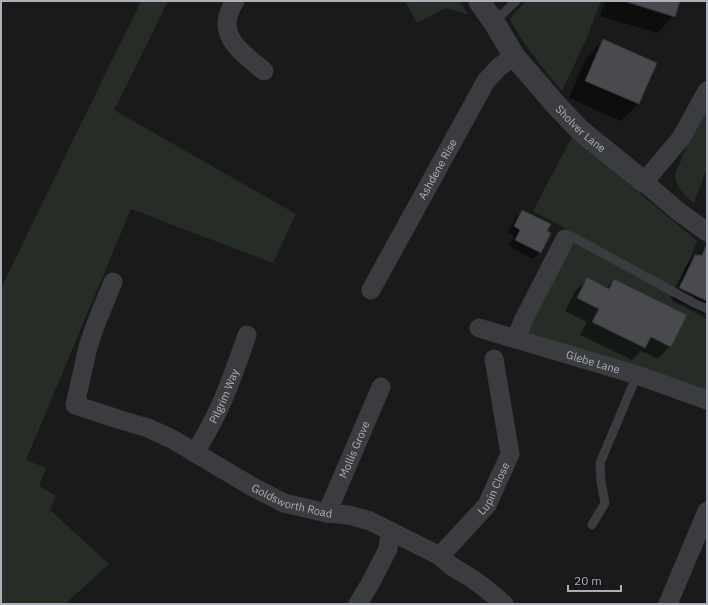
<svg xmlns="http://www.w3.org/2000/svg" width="708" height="605" font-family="'IBM Plex Sans',sans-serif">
  <rect width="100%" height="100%" fill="#1a1a1b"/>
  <!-- green -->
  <g fill="#262d27">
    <polygon points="141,1 168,1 114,110 296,214 273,263 131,209 26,460 46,468 39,486 56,496 50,510 109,564 65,604 1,604 1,288"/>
    <polygon points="405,1 459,1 469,15 446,8 417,23"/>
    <path d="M526,1H601L585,42L562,91C543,69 525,46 510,20L513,15Z"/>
    <path d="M707,106V168L694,203C685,196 675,187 675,174C676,169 681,162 683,156V154Z"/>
    <polygon points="572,137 697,241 672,301 707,319 707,393 526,333 573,242 578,235 533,211"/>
  </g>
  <!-- shadow -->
  <g fill="#0007">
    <polygon points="605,1 679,1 674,16 657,33 600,16"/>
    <polygon points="603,40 639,103 621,121 569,98 586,58"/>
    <polygon points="522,211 546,232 540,252 533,259 509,246 514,236 508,233 516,217"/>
    <polygon points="706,248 707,248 707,315 670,298 686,266 696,256 698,256"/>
    <polygon points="587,279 606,288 614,280 670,346 658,359 641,351 632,360 580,335 587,322 565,311 575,291"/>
  </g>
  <!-- building -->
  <g fill="#494a4e" stroke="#343437">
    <polygon points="624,1 680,1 675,17"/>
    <polygon points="603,39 657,63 639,104 585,81"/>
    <polygon points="522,210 551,224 547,231 551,233 541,253 515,240 520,230 514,226"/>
    <polygon points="706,246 707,247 707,301 679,288 695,255 702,255"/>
    <polygon points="587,277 609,289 614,279 687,315 671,347 651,337 645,348 592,322 599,309 577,298"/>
  </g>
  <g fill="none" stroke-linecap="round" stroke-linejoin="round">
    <!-- service -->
    <g stroke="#3b3c40" stroke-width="9">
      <polyline points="494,22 516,1"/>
      <polyline points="565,239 571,236 694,303 707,309"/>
      <polyline points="592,525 605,503 601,482 600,463 637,375"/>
    </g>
    <!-- minor -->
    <g stroke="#3b3c40" stroke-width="19">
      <path d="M235,1C213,34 241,52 264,71"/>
      <polyline points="707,91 681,138 644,182 678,211 707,232"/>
      <path id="s1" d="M113,282L95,326L88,347L75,405L121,420L148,428L172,439L251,486L284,503L327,513L349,515L370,521L440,556L451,566L468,576L485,588L504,604"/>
      <path id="s2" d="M371,290L486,81L499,67L514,56"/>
      <path id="s3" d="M479,328L637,375L707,400"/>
      <polyline points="516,339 523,321 565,239"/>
      <path id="s4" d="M195,453C204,437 214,421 221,404C231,382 239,358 247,335"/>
      <path id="s5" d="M327,513L381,387"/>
      <path id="s6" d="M440,556L487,505L510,454L494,359"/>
      <polyline points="358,604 371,582 388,549 390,531"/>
      <polyline points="668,604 707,511"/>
    </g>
    <!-- tertiary -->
    <path stroke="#3b3c40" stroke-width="22" id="s7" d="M479,1L494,22L514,56L557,106L581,131L644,182"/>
  </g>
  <g text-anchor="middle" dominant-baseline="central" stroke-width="3" stroke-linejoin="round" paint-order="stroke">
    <!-- street labels -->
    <g font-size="11" fill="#adb0ba" stroke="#151516">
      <text stroke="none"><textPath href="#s7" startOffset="164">Sholver Lane</textPath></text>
      <text stroke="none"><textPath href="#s2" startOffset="138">Ashdene Rise</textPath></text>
      <text stroke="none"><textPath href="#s3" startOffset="119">Glebe Lane</textPath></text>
      <text stroke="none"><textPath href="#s4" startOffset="64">Pilgrim Way</textPath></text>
      <text stroke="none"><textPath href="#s5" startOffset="69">Mollis Grove</textPath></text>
      <text stroke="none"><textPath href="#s6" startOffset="87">Lupin Close</textPath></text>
      <text stroke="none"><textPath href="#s1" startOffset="368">Goldsworth Road</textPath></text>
    </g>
  </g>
  <!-- border -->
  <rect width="708" height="605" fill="none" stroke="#adb0ba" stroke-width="4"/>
  <!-- scale -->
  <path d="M568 585v6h53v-6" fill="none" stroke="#adb0ba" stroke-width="2"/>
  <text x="574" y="585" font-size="12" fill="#adb0ba" stroke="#151516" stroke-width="3" paint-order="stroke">20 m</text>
</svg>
